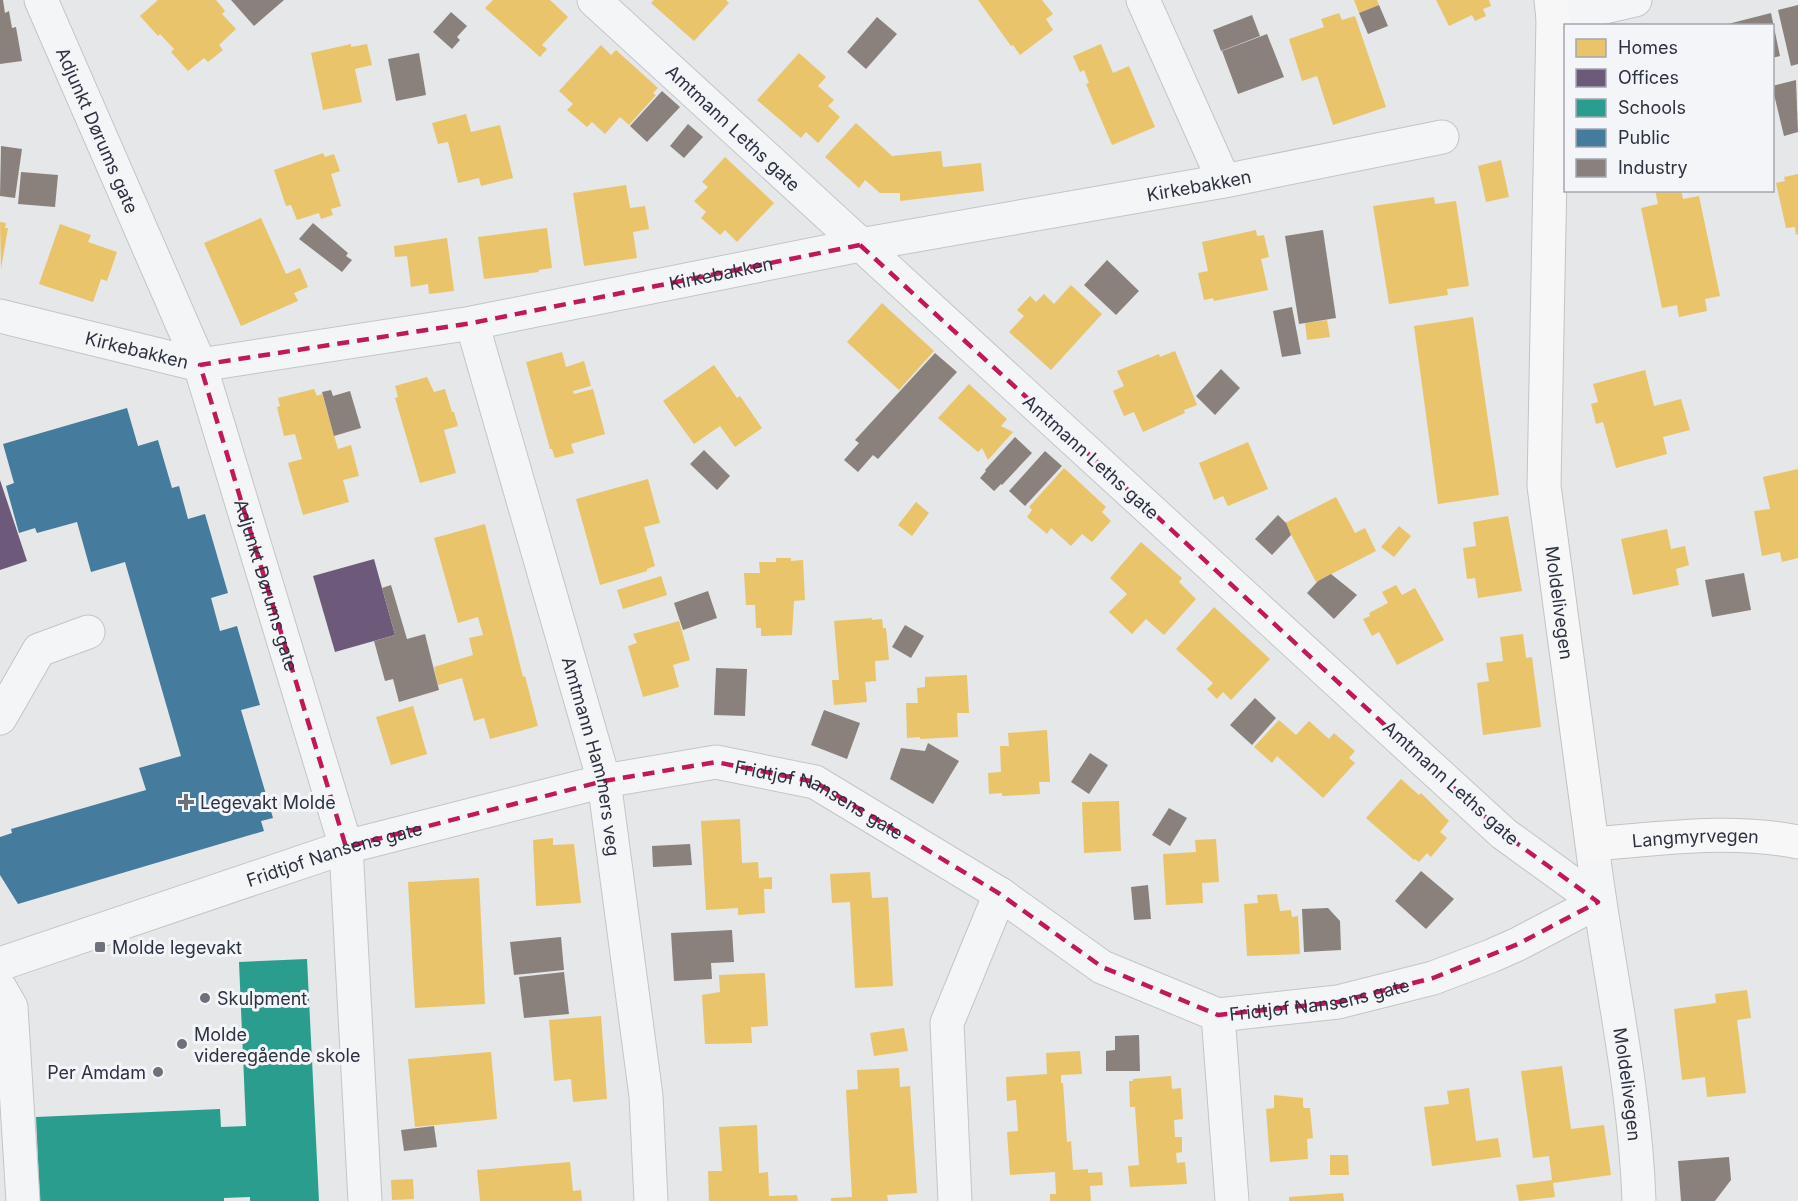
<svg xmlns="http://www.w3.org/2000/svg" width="1798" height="1201" font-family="Inter,sans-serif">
  <rect width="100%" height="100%" fill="#e5e7e9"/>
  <!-- homes -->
  <g fill="#e9c46a">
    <polygon points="158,0 216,0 225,11 222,14 236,29 219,45 223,50 208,62 204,58 188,71 171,52 174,49 160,34 158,36 140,16"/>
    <polygon points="493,0 550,0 568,17 542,45 547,49 540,57 485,8"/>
    <polygon points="654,0 726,0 729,3 694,41 651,3"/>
    <polygon points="978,0 1042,0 1053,14 1046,19 1053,30 1020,55 1013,45 1011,46"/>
    <polygon points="1354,0 1377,0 1379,5 1359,13"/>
    <polygon points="1436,0 1489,0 1491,6 1483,9 1486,16 1475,21 1472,15 1449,26"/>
    <polygon points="1339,13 1342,20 1355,16 1386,107 1333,125 1317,76 1302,81 1289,39 1324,27 1321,19"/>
    <polygon points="351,44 351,47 367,44 372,65 355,69 362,102 323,110 311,53"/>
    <polygon points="1101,44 1113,73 1129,66 1155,127 1112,145 1086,84 1089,83 1084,70 1080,72 1073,56"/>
    <polygon points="601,45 611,55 616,50 658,88 653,93 656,95 629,125 620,117 605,134 592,122 587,127 567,110 573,104 559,91"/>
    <polygon points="799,53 826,77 818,86 834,100 828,106 840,117 818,143 806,132 801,138 757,100"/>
    <polygon points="466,114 471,132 500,125 513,178 481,186 479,178 458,183 448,142 438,144 432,123"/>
    <polygon points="856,123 892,156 941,151 943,167 981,163 984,191 900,201 900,193 880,193 865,180 859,188 825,157"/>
    <polygon points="323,153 325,157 334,154 340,171 331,174 341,206 331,209 333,215 321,219 319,213 297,220 291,205 286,206 274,170"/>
    <polygon points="725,157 774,203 737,242 725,230 720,235 701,218 706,212 694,201 708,187 702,182"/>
    <polygon points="1501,160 1509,197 1486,202 1478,166"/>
    <polygon points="1798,174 1798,234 1796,235 1795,227 1786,228 1776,183 1785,181 1784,177"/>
    <polygon points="626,185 630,208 645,206 649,229 633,232 637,258 584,266 573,193"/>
    <polygon points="1655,190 1681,190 1683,199 1699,196 1720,296 1705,299 1707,311 1679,317 1677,305 1662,308 1641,208 1658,204"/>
    <polygon points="1434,197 1435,204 1456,201 1469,286 1447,289 1448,295 1389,304 1373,206"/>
    <polygon points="261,218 286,274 300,268 308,287 294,293 298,301 241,326 204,243"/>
    <polygon points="0,222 6,223 5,228 8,228 1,269"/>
    <polygon points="60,224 91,235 88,242 117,252 107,281 101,279 93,302 39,284"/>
    <polygon points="547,228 552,268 538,270 539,272 484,279 478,237"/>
    <polygon points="1256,230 1257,236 1264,235 1269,257 1261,259 1268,290 1214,301 1213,298 1204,300 1198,273 1208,271 1202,242"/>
    <polygon points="447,238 454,291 429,294 428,284 411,287 407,256 395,257 394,246"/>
    <polygon points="1071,285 1102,314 1051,370 1009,332 1024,316 1017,310 1030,296 1036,302 1044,294 1054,304"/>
    <polygon points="882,303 934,351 899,390 847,342"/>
    <polygon points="1473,317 1499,495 1438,504 1414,326"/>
    <polygon points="1327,320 1330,337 1307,340 1305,323"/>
    <polygon points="1175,351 1197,405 1184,410 1185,413 1143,432 1134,412 1124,416 1113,391 1124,386 1117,371 1159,354 1160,357"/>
    <polygon points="562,352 566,367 584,361 591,386 573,391 574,394 593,389 605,434 571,444 574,453 555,458 552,449 550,449 526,362"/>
    <polygon points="714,365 737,398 740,396 762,428 735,447 720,426 694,444 663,401"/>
    <polygon points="1645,370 1654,406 1681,399 1690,430 1663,437 1667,454 1616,468 1603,422 1596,424 1591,404 1598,402 1593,384"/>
    <polygon points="427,377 434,392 445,389 452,412 454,412 458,426 444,430 456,473 420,483 395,398 398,397 395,386"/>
    <polygon points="969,384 1007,419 1001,426 1013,432 988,460 982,448 978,452 938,418"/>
    <polygon points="314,389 317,396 322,394 338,449 351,445 359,476 343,480 349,502 303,515 288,463 302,459 295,434 284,436 277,407 280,406 278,398"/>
    <polygon points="1248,442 1268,489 1228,506 1223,496 1214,500 1199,463"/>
    <polygon points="1064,468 1106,507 1102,512 1111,521 1092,542 1082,534 1071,546 1051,528 1047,534 1027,517 1032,510 1029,507"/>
    <polygon points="1798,469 1798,558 1782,562 1780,552 1762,556 1754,511 1770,509 1763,477"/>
    <polygon points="648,479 660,523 644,527 655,566 647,569 647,571 600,585 576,499"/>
    <polygon points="1336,497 1355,533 1365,528 1376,551 1316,582 1285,523"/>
    <polygon points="916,502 929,513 912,536 898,525"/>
    <polygon points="1508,516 1522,591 1478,598 1475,578 1467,579 1463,548 1476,546 1473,522"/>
    <polygon points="485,524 523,677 525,676 538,726 490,739 484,718 474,721 462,678 438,685 434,667 473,655 469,638 483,635 478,617 458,623 434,538"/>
    <polygon points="1399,526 1411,536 1394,557 1381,547"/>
    <polygon points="1667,529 1671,549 1685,546 1689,565 1676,569 1679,585 1633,595 1621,539"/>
    <polygon points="1141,542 1182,578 1179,582 1196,599 1164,635 1146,619 1132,634 1109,612 1127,594 1110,578"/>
    <polygon points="776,558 791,558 791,561 803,560 805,600 794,601 792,635 761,636 761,628 756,628 755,605 746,605 744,573 760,573 759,562 776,562"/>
    <polygon points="661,576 667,595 623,609 617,590"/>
    <polygon points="1396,585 1402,595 1415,588 1444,640 1397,665 1379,632 1372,636 1363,619 1370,616 1369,613 1388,603 1382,592"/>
    <polygon points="1214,607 1270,659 1231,700 1223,692 1217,699 1207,689 1213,683 1176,649"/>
    <polygon points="872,618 872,620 882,619 883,628 886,628 889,660 875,661 876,681 865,682 867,702 834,705 832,680 839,680 834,621"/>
    <polygon points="679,621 690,660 673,665 679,687 643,697 628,646 637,643 633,634"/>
    <polygon points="1523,634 1526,658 1532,657 1541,727 1483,735 1477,683 1489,681 1486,663 1503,661 1500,637"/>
    <polygon points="967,675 969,713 957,713 958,737 920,739 920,737 907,738 906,703 918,703 917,688 925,687 925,677"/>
    <polygon points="413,706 427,754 391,765 376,717"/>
    <polygon points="1279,720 1296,735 1309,721 1329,739 1334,733 1355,751 1349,758 1355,763 1323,798 1277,756 1272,763 1254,747"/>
    <polygon points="1047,730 1050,782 1039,782 1040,794 1002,796 1002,793 989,794 988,773 1001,772 1000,746 1009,746 1008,733"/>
    <polygon points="1401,779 1419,795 1421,793 1449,821 1440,832 1447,838 1431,857 1427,853 1419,862 1415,859 1414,860 1366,818"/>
    <polygon points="1119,801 1121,851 1084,853 1082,802"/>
    <polygon points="740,819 742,863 758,862 759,878 772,877 772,889 764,889 765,913 738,915 738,908 706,910 701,821"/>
    <polygon points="553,838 553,845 574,844 581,903 536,906 533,840"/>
    <polygon points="1216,839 1219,882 1202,883 1203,903 1166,905 1163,854 1196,852 1195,840"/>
    <polygon points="870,872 872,898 888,897 893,986 855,988 850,902 832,903 830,874"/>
    <polygon points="479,878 485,1004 415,1008 408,882"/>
    <polygon points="1277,894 1280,911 1291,910 1292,917 1298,916 1300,954 1247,956 1244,904 1258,903 1257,895"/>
    <polygon points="765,973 768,1026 751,1027 752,1043 705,1044 702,995 720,992 719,975"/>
    <polygon points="1747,990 1751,1018 1737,1020 1746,1093 1707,1097 1705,1077 1682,1080 1674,1009 1716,1003 1715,994"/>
    <polygon points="601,1016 607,1099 573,1102 571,1079 554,1081 549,1020"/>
    <polygon points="904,1028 908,1051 874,1056 870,1033"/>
    <polygon points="1080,1051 1082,1074 1061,1075 1061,1083 1063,1083 1067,1142 1071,1141 1073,1170 1088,1169 1088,1173 1102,1172 1103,1185 1090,1186 1091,1201 1050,1201 1050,1194 1056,1194 1055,1172 1010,1175 1007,1132 1018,1131 1016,1100 1007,1101 1006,1077 1047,1074 1046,1053"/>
    <polygon points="491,1052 497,1119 415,1127 408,1059"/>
    <polygon points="1562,1066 1571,1129 1604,1125 1611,1175 1553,1183 1555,1197 1519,1201 1516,1185 1552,1180 1549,1156 1533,1158 1521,1071"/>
    <polygon points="899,1068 900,1087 910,1086 917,1193 887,1195 888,1201 831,1201 831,1198 852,1197 846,1090 858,1089 857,1070"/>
    <polygon points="1171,1076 1172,1089 1181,1088 1183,1119 1174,1120 1175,1137 1182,1137 1182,1152 1176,1153 1177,1163 1185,1162 1187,1184 1130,1187 1128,1166 1139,1165 1135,1107 1130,1107 1129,1081 1133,1081 1133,1079"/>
    <polygon points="1469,1088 1476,1141 1498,1138 1501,1157 1432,1166 1424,1107 1449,1104 1447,1091"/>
    <polygon points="1274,1095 1303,1098 1303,1106 1304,1108 1310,1108 1313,1138 1307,1139 1308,1159 1270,1162 1266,1109 1274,1108"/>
    <polygon points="757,1125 759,1173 768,1172 769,1196 797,1195 798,1201 709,1201 708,1171 722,1171 719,1127"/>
    <polygon points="1330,1155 1348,1155 1349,1175 1330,1175"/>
    <polygon points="570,1162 573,1191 581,1190 582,1201 480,1201 477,1170"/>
    <polygon points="413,1179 414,1199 392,1200 391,1180"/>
    <polygon points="1343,1193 1344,1201 1289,1201 1289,1197"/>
  </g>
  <!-- offices -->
  <g fill="#6d597a">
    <polygon points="0,480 27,561 0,570"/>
    <polygon points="374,559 395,635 335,652 313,576"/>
  </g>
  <!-- schools -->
  <polygon fill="#2a9d8f" points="307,959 319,1201 250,1201 250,1197 224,1198 224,1201 40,1201 36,1117 220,1109 221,1127 246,1126 239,962"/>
  <!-- public -->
  <polygon fill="#457b9d" points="127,408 138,446 158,440 172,488 179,486 188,519 205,514 228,593 211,598 220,631 237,626 260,705 241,710 273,818 261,821 264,831 18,904 0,875 0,837 12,833 11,829 146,790 139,768 181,756 125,562 91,572 77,522 37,533 35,528 19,533 6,486 14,483 3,444"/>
  <!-- industry -->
  <g fill="#8a817c">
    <polygon points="0,0 3,0 5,13 9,11 12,28 16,27 22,61 0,64"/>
    <polygon points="231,0 284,0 254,26"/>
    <polygon points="1379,5 1388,26 1368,34 1359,13"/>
    <polygon points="1798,5 1798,64 1791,66 1778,10"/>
    <polygon points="451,12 467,26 457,37 460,40 452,49 433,32"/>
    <polygon points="1771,13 1780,56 1772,58 1772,26 1720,26"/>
    <polygon points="1252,15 1260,36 1221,51 1213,30"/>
    <polygon points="877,17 897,34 866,69 847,52"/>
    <polygon points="1267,34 1284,77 1238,94 1222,51"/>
    <polygon points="419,53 426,95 396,101 388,59"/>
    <polygon points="1796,80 1798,132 1784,136 1772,86"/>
    <polygon points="662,91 680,107 647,142 630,126"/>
    <polygon points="688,124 703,137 684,158 670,146"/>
    <polygon points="1,146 22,149 15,198 0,196"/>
    <polygon points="21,172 58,175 55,207 18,204"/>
    <polygon points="313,223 348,253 346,256 352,260 342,272 299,239"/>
    <polygon points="1323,230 1336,318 1299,324 1285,236"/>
    <polygon points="1107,260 1139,291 1116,315 1084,285"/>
    <polygon points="1292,307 1301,354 1282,357 1273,311"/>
    <polygon points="935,353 957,372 878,459 873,455 858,472 844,460 859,443 855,440"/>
    <polygon points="1221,369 1240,388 1215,415 1196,396"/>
    <polygon points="331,390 333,396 350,391 361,428 334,436 322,392"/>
    <polygon points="1015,437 1032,453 1002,485 1001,484 994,491 980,478 986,471 985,470"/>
    <polygon points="704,450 730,476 717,490 690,464"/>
    <polygon points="1045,451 1062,466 1025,506 1009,491"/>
    <polygon points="1278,515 1286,523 1291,535 1272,555 1255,539"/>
    <polygon points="1744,573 1751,610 1712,617 1705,580"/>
    <polygon points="1331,574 1357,595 1334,619 1307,593 1318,581"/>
    <polygon points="391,585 407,639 425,634 439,690 399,702 393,679 385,681 374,641 395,635 382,588"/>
    <polygon points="708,591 717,618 683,630 674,603"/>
    <polygon points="905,625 924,636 911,658 892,647"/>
    <polygon points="716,668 747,669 745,716 714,715"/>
    <polygon points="1255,698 1276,718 1252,745 1230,725"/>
    <polygon points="824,710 860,723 847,759 811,745"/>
    <polygon points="928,743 959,761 933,804 890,779 901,748 925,751"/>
    <polygon points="1090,753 1108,765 1089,794 1071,782"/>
    <polygon points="1169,808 1187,818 1170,846 1152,835"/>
    <polygon points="690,844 692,865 653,867 652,846"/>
    <polygon points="1421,871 1454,899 1426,929 1395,901"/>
    <polygon points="1148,885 1151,919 1134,920 1131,887"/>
    <polygon points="1328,908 1340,921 1341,950 1304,952 1302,909"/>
    <polygon points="732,930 734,962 711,963 712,979 674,981 671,933"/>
    <polygon points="561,937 564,970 514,975 510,942"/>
    <polygon points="564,972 569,1014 524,1018 519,977"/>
    <polygon points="1139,1035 1140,1071 1106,1071 1106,1051 1115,1050 1115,1036"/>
    <polygon points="434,1126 437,1147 404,1151 401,1130"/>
    <polygon points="1729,1157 1731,1180 1715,1201 1681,1201 1678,1161"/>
  </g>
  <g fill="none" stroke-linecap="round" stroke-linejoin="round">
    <!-- minor casing -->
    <g stroke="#c3c5c7" stroke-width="35">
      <g id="minor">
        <path id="s1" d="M41,0L200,365L346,847L365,1201"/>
        <polyline points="1143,0 1224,181"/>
        <polyline points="1553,19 1635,0"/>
        <path id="s2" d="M0,316L200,365L472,323L860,245L1224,181L1442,137"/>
        <path id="s3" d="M472,323L604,781L646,1096L651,1201"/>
        <polyline points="0,718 39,650 88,632"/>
        <path id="s4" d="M1592,844C1606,963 1635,1081 1639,1201"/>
        <path id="s5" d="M0,964L346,847L604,781L716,762L815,782L1000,894L1102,967L1218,1015L1338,1002L1433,978L1491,956L1518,944L1598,902L1504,834L594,0"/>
        <polyline points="0,988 11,1007 23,1201"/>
        <polyline points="1218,1015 1232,1201"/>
        <polyline points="955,1201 947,1023 1000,894"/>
      </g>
    </g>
    <!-- major casing -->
    <g stroke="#c2c3c6" stroke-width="35">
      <g id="major">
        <path id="s6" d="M1551,0L1553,19L1544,486L1592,844C1660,839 1730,828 1798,842"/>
      </g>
    </g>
    <!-- minor -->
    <use href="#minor" stroke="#f4f5f6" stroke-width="33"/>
    <!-- major -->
    <use href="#major" stroke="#f7f7f8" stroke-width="33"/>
  </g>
  <!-- marked area -->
  <path fill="none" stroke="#c2185b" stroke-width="4.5" stroke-dasharray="12 8" stroke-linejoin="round" d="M860,245L1504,834L1598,902L1518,944L1433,978L1338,1002L1218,1015L1102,967L1000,894L815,782L716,762L604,781L346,847L200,365L472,323Z"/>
  <!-- markers -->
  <g fill="#6d717c" stroke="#f3f5f8" stroke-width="2">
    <path d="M183 793h6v6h6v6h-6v6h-6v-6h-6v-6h6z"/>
    <rect x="94" y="941" width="12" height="12" rx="3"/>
    <circle cx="205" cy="998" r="6"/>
    <circle cx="182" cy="1044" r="6"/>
    <circle cx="158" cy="1072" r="6"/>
  </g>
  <g text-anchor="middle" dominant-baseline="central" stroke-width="6" stroke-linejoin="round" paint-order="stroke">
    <!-- street labels -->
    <g font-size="18" fill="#2d3242" stroke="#f3f5f8">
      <text transform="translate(733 128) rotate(43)">Amtmann Leths gate</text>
      <text stroke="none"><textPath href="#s1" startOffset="142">Adjunkt Dørums gate</textPath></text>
      <text stroke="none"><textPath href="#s2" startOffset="1221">Kirkebakken</textPath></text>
      <text stroke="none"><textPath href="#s2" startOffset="735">Kirkebakken</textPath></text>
      <text stroke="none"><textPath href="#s2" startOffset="141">Kirkebakken</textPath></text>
      <text transform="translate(1091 457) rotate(42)">Amtmann Leths gate</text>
      <text stroke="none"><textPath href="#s1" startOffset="628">Adjunkt Dørums gate</textPath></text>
      <text stroke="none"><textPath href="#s6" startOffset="604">Moldelivegen</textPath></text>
      <text stroke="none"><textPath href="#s3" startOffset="450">Amtmann Hammers veg</textPath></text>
      <text transform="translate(1451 783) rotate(42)">Amtmann Leths gate</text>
      <text stroke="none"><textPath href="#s5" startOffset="856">Fridtjof Nansens gate</textPath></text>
      <text stroke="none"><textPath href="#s6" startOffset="951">Langmyrvegen</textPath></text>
      <text stroke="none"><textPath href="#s5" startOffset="352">Fridtjof Nansens gate</textPath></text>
      <text stroke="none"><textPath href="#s5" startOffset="1416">Fridtjof Nansens gate</textPath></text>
      <text stroke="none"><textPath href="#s4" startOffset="243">Moldelivegen</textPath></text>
    </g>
    <!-- poi labels -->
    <g font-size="18" fill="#2d3242" stroke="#f3f5f8" text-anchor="start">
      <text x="200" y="802">Legevakt Molde</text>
      <text x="112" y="947">Molde legevakt</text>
      <text x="217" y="998">Skulpment</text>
      <text x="194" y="1034">Molde<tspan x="194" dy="21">videregående skole</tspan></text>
      <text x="146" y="1072" text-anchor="end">Per Amdam</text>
    </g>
  </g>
  <!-- legend -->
  <rect x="1564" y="24" width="210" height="168" fill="#f3f5f8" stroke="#a4a7af" stroke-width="1.5"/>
  <rect x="1576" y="39" width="30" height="18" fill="#e9c46a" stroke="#a4a7af" stroke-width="1.5"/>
  <text x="1618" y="54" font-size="18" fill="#2d3242">Homes</text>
  <rect x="1576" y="69" width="30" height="18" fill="#6d597a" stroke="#a4a7af" stroke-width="1.5"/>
  <text x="1618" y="84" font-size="18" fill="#2d3242">Offices</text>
  <rect x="1576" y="99" width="30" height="18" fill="#2a9d8f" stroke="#a4a7af" stroke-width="1.5"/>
  <text x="1618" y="114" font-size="18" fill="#2d3242">Schools</text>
  <rect x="1576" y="129" width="30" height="18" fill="#457b9d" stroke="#a4a7af" stroke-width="1.5"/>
  <text x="1618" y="144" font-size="18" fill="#2d3242">Public</text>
  <rect x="1576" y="159" width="30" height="18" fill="#8a817c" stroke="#a4a7af" stroke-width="1.5"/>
  <text x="1618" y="174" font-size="18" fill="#2d3242">Industry</text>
</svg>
